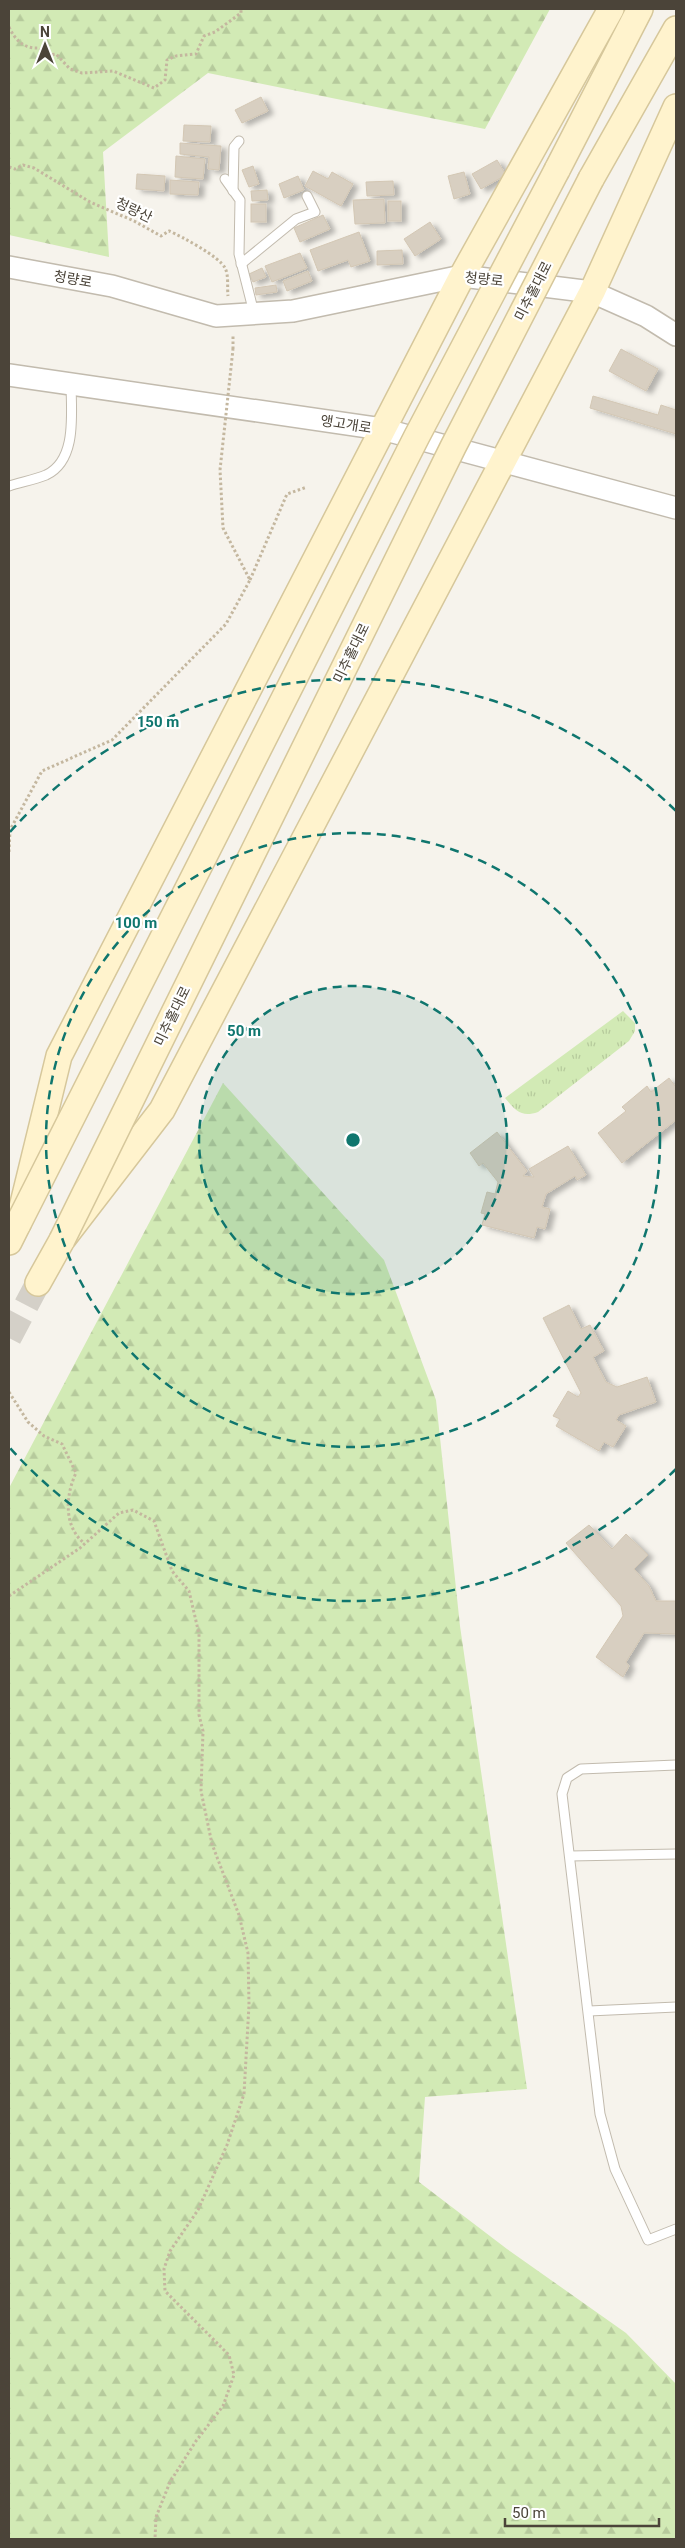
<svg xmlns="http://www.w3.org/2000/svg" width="685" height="2548" font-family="Roboto,'Noto Sans KR',sans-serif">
  <defs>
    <pattern id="grass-tufts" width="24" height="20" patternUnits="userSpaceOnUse" patternTransform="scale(1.25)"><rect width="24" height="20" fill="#d2eab5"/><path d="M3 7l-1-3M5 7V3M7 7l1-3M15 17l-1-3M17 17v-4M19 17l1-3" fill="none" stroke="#b6ca9c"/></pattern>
    <pattern id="forest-firs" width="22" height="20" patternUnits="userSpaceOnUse" patternTransform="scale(1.25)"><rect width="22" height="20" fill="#d2eab5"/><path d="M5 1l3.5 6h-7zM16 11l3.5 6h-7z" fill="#b6ca9c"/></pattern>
    <filter id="shadow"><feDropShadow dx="5.5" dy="3" stdDeviation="2.5" flood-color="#0004"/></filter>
  </defs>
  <rect width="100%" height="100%" fill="#f6f3ec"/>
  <!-- grass -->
  <path fill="url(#grass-tufts)" d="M623,1011L635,1023V1031L629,1041L538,1112C521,1118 515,1110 505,1098Z"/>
  <!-- forest -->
  <g fill="url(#forest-firs)">
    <polygon points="9,9 550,9 485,129 208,73 103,152 109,257 9,235"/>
    <polygon points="223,1083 384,1260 436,1400 460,1626 527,2089 425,2097 419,2182 507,2249 626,2333 676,2384 676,2539 9,2539 9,1488"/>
  </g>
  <!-- building -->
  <g fill="#d8cfc1" stroke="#d3c7b4" filter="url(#shadow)">
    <polygon points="261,97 268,111 242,123 235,110"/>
    <polygon points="184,125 211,126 210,142 183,141"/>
    <polygon points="180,143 221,146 219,170 208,169 209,157 180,154"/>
    <polygon points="176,156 205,159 203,179 175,177"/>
    <polygon points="497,160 506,175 481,189 472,174"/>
    <polygon points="253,166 259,184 249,187 242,170"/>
    <polygon points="313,171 328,179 332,172 353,184 341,206 305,186"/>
    <polygon points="464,172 470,194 454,199 448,176"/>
    <polygon points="137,174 165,176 164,191 136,189"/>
    <polygon points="298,176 304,190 284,198 279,184"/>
    <polygon points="170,180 199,182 198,195 170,194"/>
    <polygon points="393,181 394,195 367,196 366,182"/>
    <polygon points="267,190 268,200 252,201 251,191"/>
    <polygon points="384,199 385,223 355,224 353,200"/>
    <rect x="388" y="201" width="13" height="20"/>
    <rect x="251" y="204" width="15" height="18"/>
    <polygon points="323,215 330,229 300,242 294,228"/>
    <polygon points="430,222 441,239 415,256 404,239"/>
    <polygon points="359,232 370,261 351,267 348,260 318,271 310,250"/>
    <polygon points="402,250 403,264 377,265 377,251"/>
    <polygon points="300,253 307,268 272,282 265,266"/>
    <polygon points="262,268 266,277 253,282 249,274"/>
    <polygon points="308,271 312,281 287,291 283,281"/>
    <polygon points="276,285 277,292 256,295 255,288"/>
    <polygon points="621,349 658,369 646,391 609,371"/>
    <polygon points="593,396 658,415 661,405 676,410 676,434 590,408"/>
    <polygon points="669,1078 676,1087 676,1120 622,1163 598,1133 626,1111 622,1107 647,1086 651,1092"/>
    <polygon points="497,1132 527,1171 523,1176 534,1177 529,1169 568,1146 586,1175 577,1180 575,1176 546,1194 542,1207 550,1209 545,1229 537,1227 534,1238 482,1225 485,1214 481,1213 487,1192 495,1194 498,1182 483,1163 479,1166 470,1153"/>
    <polygon points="569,1305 581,1329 590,1325 604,1351 593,1357 606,1382 617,1387 647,1377 656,1402 619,1415 616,1420 626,1426 613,1447 604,1442 599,1451 556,1426 560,1419 553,1416 568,1391 578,1397 581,1393 543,1318"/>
    <polygon points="589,1525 612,1549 626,1534 648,1555 634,1569 649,1586 656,1601 676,1601 676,1634 644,1633 626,1662 629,1666 623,1677 596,1657 623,1616 621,1606 566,1543"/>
  </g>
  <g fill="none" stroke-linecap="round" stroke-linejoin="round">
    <!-- secondary-tunnel -->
    <polyline stroke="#d4d0c8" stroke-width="25" stroke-dasharray="25 12" stroke-linecap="butt" points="9,1338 38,1283"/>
    <!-- service casing -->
    <g stroke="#c2bbae" stroke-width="11">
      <g id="service">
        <polyline points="225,179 240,200 239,254 254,313"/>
        <polyline points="233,191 234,147 239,141"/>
        <polyline points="241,264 296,219 315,212 307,196"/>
        <path d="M9,486C21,482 34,480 46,475C78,460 71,411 71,383"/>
        <polyline points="676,1765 581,1769 567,1778 562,1794 600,2114 615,2169 648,2240 676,2229"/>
        <polyline points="570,1856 676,1854"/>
        <polyline points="589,2011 676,2007"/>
      </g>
    </g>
    <!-- tertiary casing -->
    <g stroke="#c2bbae" stroke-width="24">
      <g id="tertiary">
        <polyline points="9,267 112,286 216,316 293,311 462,276 592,292 646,316 676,335"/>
        <polyline points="9,375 382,429 676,508"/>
      </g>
    </g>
    <!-- secondary casing -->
    <g stroke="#d6c79b" stroke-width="28">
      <g id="secondary">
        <polyline points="557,170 640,9"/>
        <polyline points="591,179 676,29"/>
        <polyline points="9,1242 18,1224 59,1056 462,276 611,9"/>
        <polyline points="38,1283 62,1240 162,1110 592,292 676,107"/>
      </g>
    </g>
    <!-- path -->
    <g stroke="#c4b79f" stroke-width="3" stroke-dasharray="2.5 2.5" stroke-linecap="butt">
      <path d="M9,27C15,40 24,49 39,48L47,55L56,54L70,69L82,73L113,71L154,88L165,80L167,60L176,56L196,54L204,36L215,32L241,13V9"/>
      <path d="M9,167L15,169L23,165L34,168L90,202L134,221L161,236L169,231C181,236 220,257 225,268C229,275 227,288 228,296"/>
      <polyline points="233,349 233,336"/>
      <polyline points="250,580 287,494 307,487"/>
      <polyline points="9,852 10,830 42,771 112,740 226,624 250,580 223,528 220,470"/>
      <path d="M9,1392L28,1422L44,1436L62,1444L76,1473C65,1496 64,1527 84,1543"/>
      <polyline points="9,1596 80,1548 119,1513 133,1510 154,1521 172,1571 189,1591 199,1634 199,1715 203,1731 201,1791 212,1844 239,1915 248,1953 249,2005 244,2094 227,2145 198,2210 170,2251 164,2269 165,2291 229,2355 234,2375 223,2406 196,2441 170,2482 156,2517 155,2539"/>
    </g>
    <!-- service -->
    <use href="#service" stroke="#fff" stroke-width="9"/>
    <!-- tertiary -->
    <use href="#tertiary" stroke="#fff" stroke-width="21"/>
    <!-- secondary -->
    <use href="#secondary" stroke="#fff3cd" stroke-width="25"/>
    <!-- secondary-bridge casing -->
    <g stroke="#d6c79b" stroke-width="28" stroke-linecap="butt">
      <g id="secondary-bridge">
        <polyline points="18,1224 417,436 557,170"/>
        <polyline points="62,1240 453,447 591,179"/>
      </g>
    </g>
    <!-- path-bridge -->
    <polyline stroke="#c4b79f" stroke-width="3" stroke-dasharray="2.5 2.5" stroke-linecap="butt" points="220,470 233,349"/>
    <!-- secondary-bridge -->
    <use href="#secondary-bridge" stroke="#fff3cd" stroke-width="25"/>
  </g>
  <!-- distance rings -->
  <circle cx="353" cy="1140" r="154" fill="#0f766e" fill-opacity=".12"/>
  <g fill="none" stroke="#0f766e" stroke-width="2.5" stroke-dasharray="9 6">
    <circle cx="353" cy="1140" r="154"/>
    <circle cx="353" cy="1140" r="307"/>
    <path d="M676 1469A461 461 0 0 1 10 1448M10 832A461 461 0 0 1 676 811"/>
  </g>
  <g text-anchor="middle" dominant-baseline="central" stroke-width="4.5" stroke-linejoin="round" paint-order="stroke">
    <!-- street labels -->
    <g font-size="14" fill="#4b4439" stroke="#fff">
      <text transform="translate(134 210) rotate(25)">청량산</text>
      <text transform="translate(73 279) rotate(10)">청량로</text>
      <text transform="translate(484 279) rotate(6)">청량로</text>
      <text transform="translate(533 291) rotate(-63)">미추홀대로</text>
      <text transform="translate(346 424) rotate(9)">앵고개로</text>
      <text transform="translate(351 653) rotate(-64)">미추홀대로</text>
      <text transform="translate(172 1016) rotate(-64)">미추홀대로</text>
    </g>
  </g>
  <circle cx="353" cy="1140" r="8" fill="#0f766e" stroke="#fff" stroke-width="2.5"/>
  <g font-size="15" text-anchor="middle" font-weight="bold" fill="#0f766e" stroke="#fff" stroke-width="4.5" stroke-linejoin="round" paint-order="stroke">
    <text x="158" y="727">150 m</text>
    <text x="136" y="928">100 m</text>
    <text x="244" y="1036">50 m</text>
  </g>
  <!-- border -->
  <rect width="685" height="2548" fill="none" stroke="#4b4439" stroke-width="20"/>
  <!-- north arrow -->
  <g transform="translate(45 45)" stroke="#ffffff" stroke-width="4" paint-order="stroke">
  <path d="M0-4L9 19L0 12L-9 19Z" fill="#4b4439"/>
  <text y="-8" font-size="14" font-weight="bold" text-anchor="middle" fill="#4b4439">N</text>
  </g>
  <!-- scale -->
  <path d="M505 2518v8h154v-8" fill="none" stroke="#4b4439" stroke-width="2.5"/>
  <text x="512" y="2518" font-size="15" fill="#4b4439" stroke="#ffffff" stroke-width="4" paint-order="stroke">50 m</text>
</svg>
